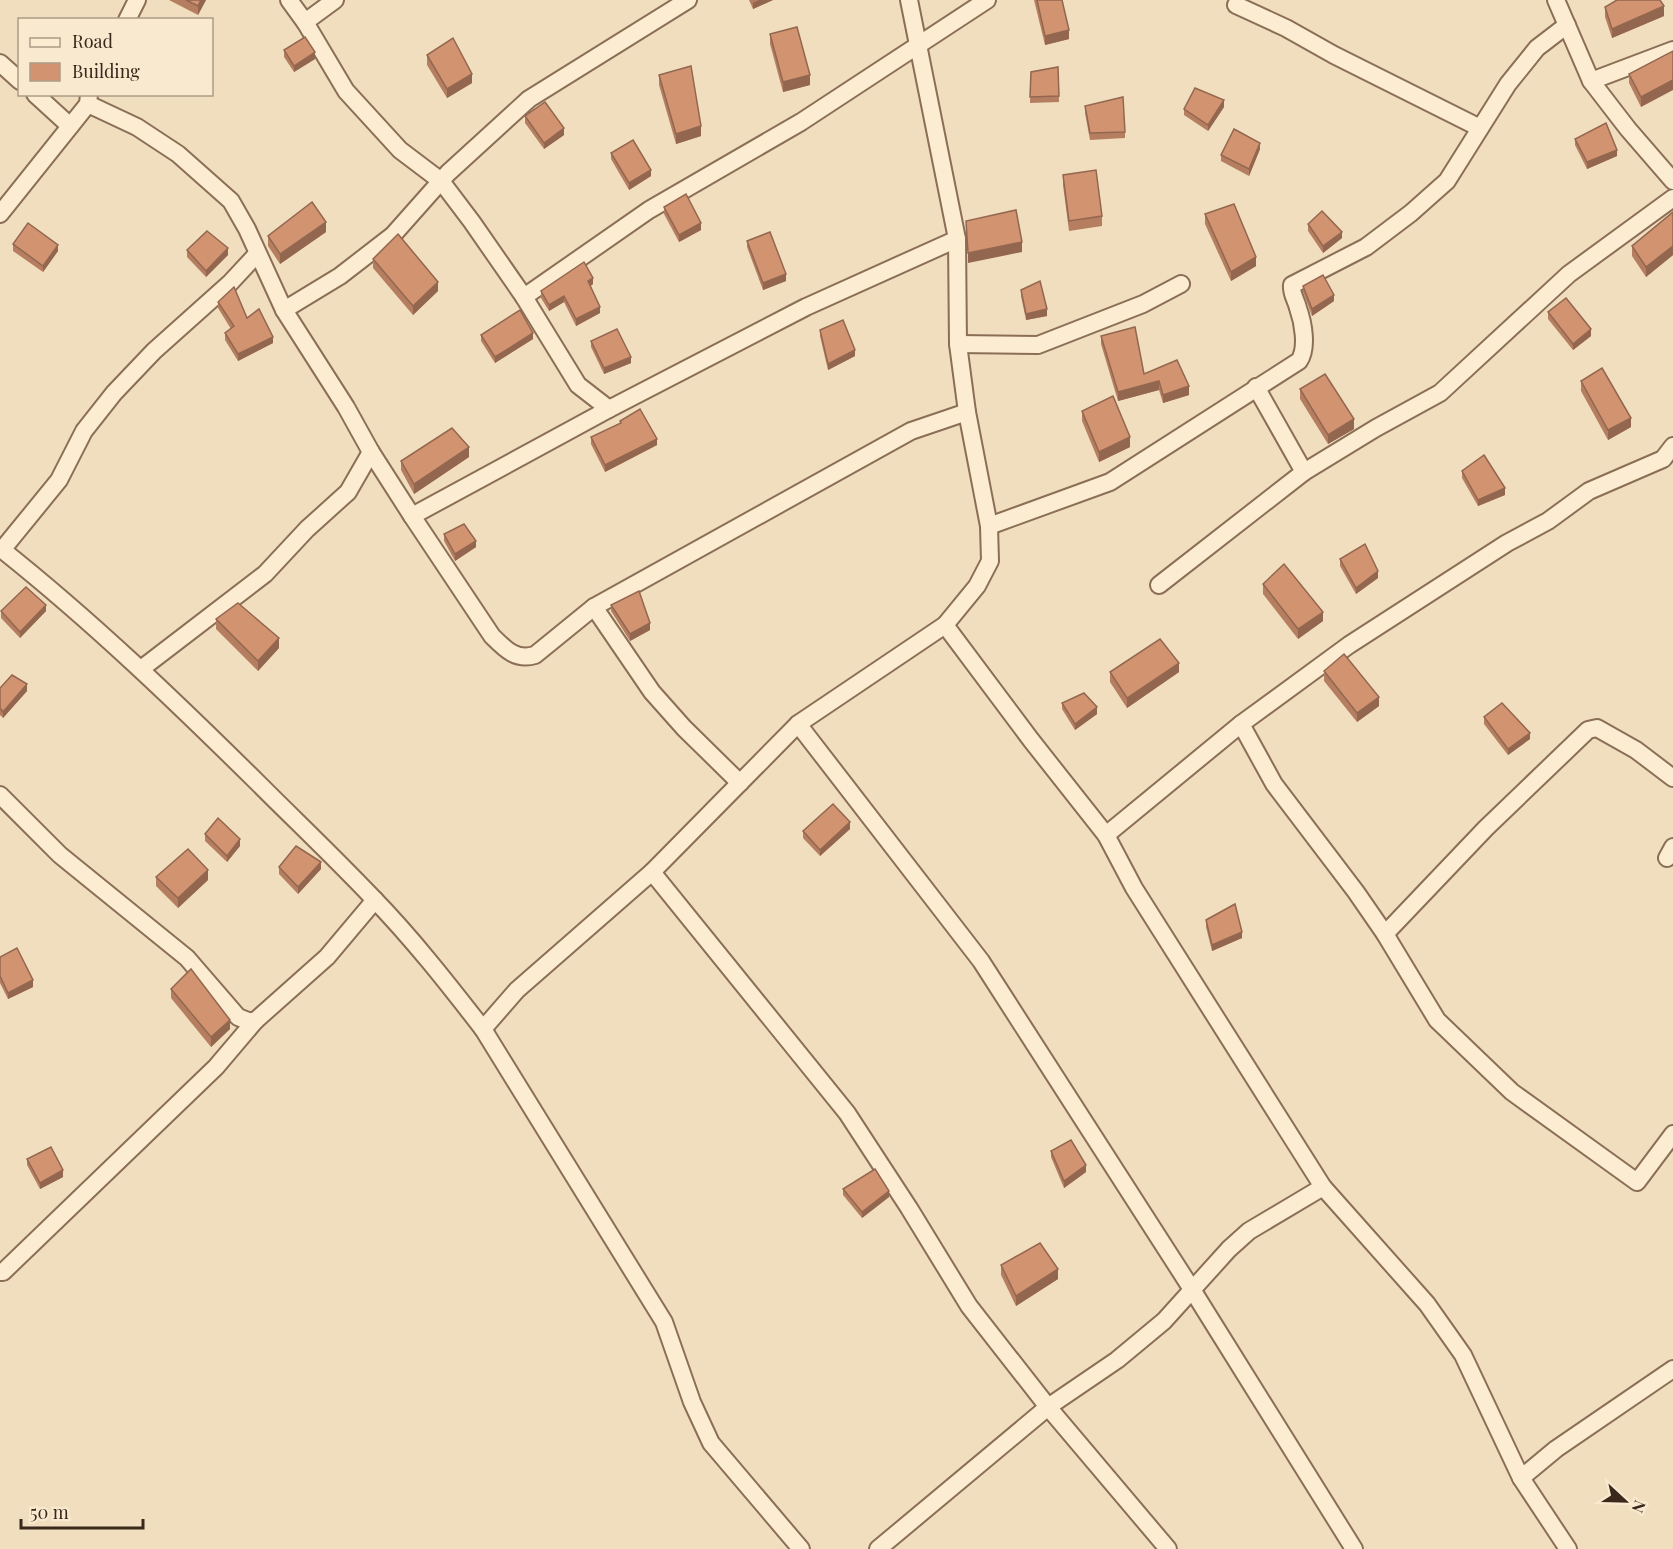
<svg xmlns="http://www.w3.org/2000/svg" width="1673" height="1549" font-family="'Playfair Display',serif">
  <rect width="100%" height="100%" fill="#f1debe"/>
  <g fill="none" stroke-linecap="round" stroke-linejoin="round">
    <!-- minor casing -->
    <g stroke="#8b6e56" stroke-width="20">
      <g id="minor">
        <polyline points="289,0 305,22 335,0"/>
        <polyline points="1556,0 1591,81 1628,129 1673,181"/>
        <polyline points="1236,5 1286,28 1334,55 1480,128"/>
        <polyline points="127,20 137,0"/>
        <polyline points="305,22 346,91 400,150 441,181 472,222 524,297 578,385 609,409"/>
        <polyline points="0,63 20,81"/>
        <polyline points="1591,81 1673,50"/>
        <polyline points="35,94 70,126"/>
        <polyline points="88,104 137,127 178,154 231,201 247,229 284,310 346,407 371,452 412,516 609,409 806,307 957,239"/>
        <polyline points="0,214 88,104 89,94"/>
        <polyline points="524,297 649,210 801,122 987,0"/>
        <polyline points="284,310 340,276 393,235 448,173 529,99 688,0"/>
        <polyline points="958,344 1038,345 1143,304 1181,284"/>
        <polyline points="1256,387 1304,472 1376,428 1440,393 1569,274 1673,198"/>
        <path d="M412,516L492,636C505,649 516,661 535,655L594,607L911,431L967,412"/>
        <path d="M989,526L1110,482L1299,361C1308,348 1303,322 1298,308C1296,299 1291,294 1292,285L1366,247L1411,213L1447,181L1508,84L1537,48L1567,25"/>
        <path d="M0,548C92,621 176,702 259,784C297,822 335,858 372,897C412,938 448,984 483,1029L664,1322L692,1402L711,1443L801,1549"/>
        <polyline points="2,550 59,480 84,431 114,393 154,351 230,283 257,254"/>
        <polyline points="1159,585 1304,472"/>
        <polyline points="594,607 652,692 684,728 740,783"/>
        <polyline points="945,625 1031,740 1106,835 1134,888 1323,1187 1427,1304 1463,1355 1521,1478 1568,1549"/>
        <polyline points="141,669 265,574 307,529 348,492 371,452"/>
        <polyline points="798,724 981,961 1193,1291 1354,1549"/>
        <polyline points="1241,724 1274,784 1356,892 1385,934 1437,1020 1512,1092 1637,1182 1673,1134"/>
        <polyline points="0,795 60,855 187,958 238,1017 248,1021 255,1021 327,957 375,900"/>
        <polyline points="1106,835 1241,724 1349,645 1507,543 1548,521 1589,491 1663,459 1673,446"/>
        <polyline points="1667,858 1673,847"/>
        <polyline points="652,872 847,1113 909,1208 969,1306 1048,1407 1168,1549"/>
        <polyline points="1385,934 1486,828 1588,730 1597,728 1636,750 1673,778"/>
        <polyline points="483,1029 517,990 652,872 798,724 945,625 977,586 990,561 989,526 967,412 958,344 957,239 909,0"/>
        <polyline points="0,1272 3,1272 216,1067 255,1021"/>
        <polyline points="1521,1478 1556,1449 1673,1369"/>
        <polyline points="878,1549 1048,1407 1117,1360 1164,1321 1229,1249 1249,1231 1323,1187"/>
      </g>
    </g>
    <!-- minor -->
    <use href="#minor" stroke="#fbecd2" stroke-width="16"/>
  </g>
  <!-- wall -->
  <g fill="#b57e61">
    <polygon points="169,0 206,0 198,15"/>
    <polygon points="749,0 773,0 753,9"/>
    <polygon points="1034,0 1062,0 1069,39 1045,45"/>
    <polygon points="1605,7 1664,16 1612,38 1605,17"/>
    <polygon points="770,34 810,85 783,92 770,44"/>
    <polygon points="284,50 315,59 294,72 284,57"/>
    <polygon points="1673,51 1641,107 1629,83 1629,74"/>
    <polygon points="427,55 472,83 447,98 427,65"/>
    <polygon points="1058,67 1059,102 1030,103 1031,72"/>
    <polygon points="659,75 701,136 676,144 659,85"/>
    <polygon points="1085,106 1125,132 1125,138 1090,140 1085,113"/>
    <polygon points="1224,107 1208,131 1184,115 1184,109"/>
    <polygon points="525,116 564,135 544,149 525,123"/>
    <polygon points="1575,139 1617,156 1587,169 1575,145"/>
    <polygon points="1260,149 1249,176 1221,161 1221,155"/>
    <polygon points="611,153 651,176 629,190 611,159"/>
    <polygon points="1063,175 1102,216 1102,226 1069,231 1063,185"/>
    <polygon points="664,207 701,230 679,242 664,214"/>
    <polygon points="1673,212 1673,255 1646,277 1632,256 1632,246"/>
    <polygon points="1205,214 1256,266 1231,281 1205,224"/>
    <polygon points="1308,224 1342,238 1323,253 1308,231"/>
    <polygon points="326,232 280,264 268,246 268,236"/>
    <polygon points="747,241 786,281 763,290 747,247"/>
    <polygon points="13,244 58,251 43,272 13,251"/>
    <polygon points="187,250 228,255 206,277 187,257"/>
    <polygon points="373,259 438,291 413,315 373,268"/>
    <polygon points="593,284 590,286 600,313 576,326 564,302 549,311 541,298 541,291"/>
    <polygon points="1303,286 1334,301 1312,316 1303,292"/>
    <polygon points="1021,290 1047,316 1026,320 1021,296"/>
    <polygon points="218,302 247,318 273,343 238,361 225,340 225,333 231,329 218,308"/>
    <polygon points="1548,312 1591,336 1573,350 1548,319"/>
    <polygon points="820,330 855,356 828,370 820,336"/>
    <polygon points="481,335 533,339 495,363 481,341"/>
    <polygon points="1101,336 1144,374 1189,395 1163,403 1159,390 1118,401 1101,344"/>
    <polygon points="591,341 631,363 604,374 591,347"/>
    <polygon points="1581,381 1631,427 1608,440 1581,391"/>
    <polygon points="1300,389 1354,429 1328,444 1300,399"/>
    <polygon points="1082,411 1130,447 1099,462 1082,421"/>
    <polygon points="620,421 657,445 605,472 591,444 591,437 620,423"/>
    <polygon points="469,457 414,494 401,470 401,461"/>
    <polygon points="1462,471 1505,495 1478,506 1462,478"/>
    <polygon points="444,534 476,547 455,561 444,541"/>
    <polygon points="1340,559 1378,578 1356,594 1340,566"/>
    <polygon points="1263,584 1323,621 1298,639 1263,594"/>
    <polygon points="611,605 650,630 630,641 611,611"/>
    <polygon points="1,611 46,611 20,638 1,618"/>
    <polygon points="216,619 279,648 258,671 216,629"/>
    <polygon points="1324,671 1379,706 1357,722 1324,681"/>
    <polygon points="1110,672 1179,672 1127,708 1110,682"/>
    <polygon points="0,688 27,691 3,718 0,715"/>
    <polygon points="1062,703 1097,714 1075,730 1062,709"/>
    <polygon points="1484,717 1530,739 1508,755 1484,724"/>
    <polygon points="850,829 820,856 803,838 803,831"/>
    <polygon points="205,834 240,846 227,862 205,841"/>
    <polygon points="279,867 321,869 298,894 279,874"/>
    <polygon points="156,877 208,880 178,908 156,886"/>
    <polygon points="1206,920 1242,938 1212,951 1206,927"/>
    <polygon points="0,957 33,987 8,999 0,983"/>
    <polygon points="171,989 230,1029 211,1047 171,998"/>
    <polygon points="1051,1151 1086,1172 1064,1188 1051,1157"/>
    <polygon points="27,1159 63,1177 40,1189 27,1165"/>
    <polygon points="843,1189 889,1197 862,1218 843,1195"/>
    <polygon points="1001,1265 1058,1279 1016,1306 1001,1275"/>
  </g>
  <!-- shaded-wall -->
  <g fill="#93674f">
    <polygon points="201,0 206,0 198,15 198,6"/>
    <polygon points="759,0 773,0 753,9 753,3"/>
    <polygon points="1664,6 1664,16 1612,38 1612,29"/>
    <polygon points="1069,30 1069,39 1045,45 1045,36"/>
    <polygon points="315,52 315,59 294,72 294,66"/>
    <polygon points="472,74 472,83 447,98 447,89"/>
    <polygon points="810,75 810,85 783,92 783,82"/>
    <polygon points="1673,80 1673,90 1641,107 1641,97"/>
    <polygon points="1224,100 1224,107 1208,131 1208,125"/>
    <polygon points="701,126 701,136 676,144 676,134"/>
    <polygon points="564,128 564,135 544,149 544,143"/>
    <polygon points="1260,143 1260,149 1249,176 1249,169"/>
    <polygon points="1617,150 1617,156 1587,169 1587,162"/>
    <polygon points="651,170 651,176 629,190 629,183"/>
    <polygon points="326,222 326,232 280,264 280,254"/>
    <polygon points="701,223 701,230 679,242 679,235"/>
    <polygon points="1342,232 1342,238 1323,253 1323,246"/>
    <polygon points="1022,242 1022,252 968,263 968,253"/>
    <polygon points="58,245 58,251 43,272 43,266"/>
    <polygon points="1673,246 1673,255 1646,277 1646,267"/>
    <polygon points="228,248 228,255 206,277 206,271"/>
    <polygon points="1256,257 1256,266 1231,281 1231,272"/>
    <polygon points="786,274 786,281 763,290 763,283"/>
    <polygon points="593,278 593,284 588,288 588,281"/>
    <polygon points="438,282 438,291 413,315 413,306"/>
    <polygon points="1334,295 1334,301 1312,316 1312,309"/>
    <polygon points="564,296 564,302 549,311 549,305"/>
    <polygon points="600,307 600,313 576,326 576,319"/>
    <polygon points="1047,309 1047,316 1026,320 1026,314"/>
    <polygon points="1591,329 1591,336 1573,350 1573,344"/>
    <polygon points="533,333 533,339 495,363 495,357"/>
    <polygon points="273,337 273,343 238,361 238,354"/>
    <polygon points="855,350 855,356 828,370 828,364"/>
    <polygon points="631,357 631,363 604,374 604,368"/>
    <polygon points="1159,381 1159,390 1118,401 1118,392"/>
    <polygon points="1189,386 1189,395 1163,403 1163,395"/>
    <polygon points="1631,418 1631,427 1608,440 1608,430"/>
    <polygon points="1354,419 1354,429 1328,444 1328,435"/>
    <polygon points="1130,437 1130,447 1099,462 1099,452"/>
    <polygon points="657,439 657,445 605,472 605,465"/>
    <polygon points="469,447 469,457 414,494 414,484"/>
    <polygon points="1505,488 1505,495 1478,506 1478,500"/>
    <polygon points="476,541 476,547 455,561 455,554"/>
    <polygon points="1378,571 1378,578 1356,594 1356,588"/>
    <polygon points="46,605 46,611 20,638 20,632"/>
    <polygon points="1323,612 1323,621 1298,639 1298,629"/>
    <polygon points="650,623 650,630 630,641 630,634"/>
    <polygon points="279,638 279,648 258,671 258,661"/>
    <polygon points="1179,663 1179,672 1127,708 1127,698"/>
    <polygon points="27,684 27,691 3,718 3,712"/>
    <polygon points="1379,697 1379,706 1357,722 1357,713"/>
    <polygon points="1097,707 1097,714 1075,730 1075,724"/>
    <polygon points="1530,733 1530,739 1508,755 1508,749"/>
    <polygon points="850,822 850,829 820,856 820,850"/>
    <polygon points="240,839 240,846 227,862 227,856"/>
    <polygon points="321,862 321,869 298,894 298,887"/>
    <polygon points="208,870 208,880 178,908 178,898"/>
    <polygon points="1242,932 1242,938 1212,951 1212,945"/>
    <polygon points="33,980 33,987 8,999 8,993"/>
    <polygon points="230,1020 230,1029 211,1047 211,1037"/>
    <polygon points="1086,1165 1086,1172 1064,1188 1064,1181"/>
    <polygon points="63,1170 63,1177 40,1189 40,1183"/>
    <polygon points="889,1191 889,1197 862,1218 862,1212"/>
    <polygon points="1058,1269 1058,1279 1016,1306 1016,1296"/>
  </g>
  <!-- building -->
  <g fill="#d29371" stroke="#93674f" stroke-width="1.5">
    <polygon points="186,0 201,0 198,6"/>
    <polygon points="1037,0 1062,0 1069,30 1045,36"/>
    <polygon points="1617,0 1660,0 1664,6 1612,29 1605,7"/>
    <polygon points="797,27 810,75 783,82 770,34"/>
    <polygon points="305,37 315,52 294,66 284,50"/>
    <polygon points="453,38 472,74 447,89 427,55"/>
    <polygon points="1673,51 1673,80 1641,97 1629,74"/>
    <polygon points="691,66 701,126 676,134 659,75"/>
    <polygon points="1058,67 1059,96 1030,97 1031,72"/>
    <polygon points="1195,88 1224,100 1208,125 1184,109"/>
    <polygon points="1123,97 1125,132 1090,133 1085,106"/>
    <polygon points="545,102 564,128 544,143 525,116"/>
    <polygon points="1606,123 1617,150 1587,162 1575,139"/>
    <polygon points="1234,129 1260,143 1249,169 1221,155"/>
    <polygon points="633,140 651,170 629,183 611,153"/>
    <polygon points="1096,170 1102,216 1069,221 1063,175"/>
    <polygon points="686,194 701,223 679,235 664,207"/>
    <polygon points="312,202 326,222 280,254 268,236"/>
    <polygon points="1234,204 1256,257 1231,272 1205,214"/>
    <polygon points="1016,210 1022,242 968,253 966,221"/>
    <polygon points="1322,211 1342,232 1323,246 1308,224"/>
    <polygon points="1673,212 1673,246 1646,267 1632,246"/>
    <polygon points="28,223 58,245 43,266 13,244"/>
    <polygon points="207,231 228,248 206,271 187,250"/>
    <polygon points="770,232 786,274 763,283 747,241"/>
    <polygon points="398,234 438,282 413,306 373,259"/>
    <polygon points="584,262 593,278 588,281 600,307 576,319 564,296 549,305 541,291"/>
    <polygon points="1323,275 1334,295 1312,309 1303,286"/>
    <polygon points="1040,281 1047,309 1026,314 1021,290"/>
    <polygon points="234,287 247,318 259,309 273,337 238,354 225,333 234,326 218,302"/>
    <polygon points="1566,298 1591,329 1573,344 1548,312"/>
    <polygon points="520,310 533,333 495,357 481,335"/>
    <polygon points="843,320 855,350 828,364 820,330"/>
    <polygon points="1135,327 1144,374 1177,360 1189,386 1163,395 1159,381 1118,392 1101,336"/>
    <polygon points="617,329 631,357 604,368 591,341"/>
    <polygon points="1602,368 1631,418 1608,430 1581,381"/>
    <polygon points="1325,374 1354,419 1328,435 1300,389"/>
    <polygon points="1113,396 1130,437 1099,452 1082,411"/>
    <polygon points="640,409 657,439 605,465 591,437 621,423 620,421"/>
    <polygon points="452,428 469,447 414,484 401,461"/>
    <polygon points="1484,455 1505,488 1478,500 1462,471"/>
    <polygon points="464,524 476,541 455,554 444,534"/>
    <polygon points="1365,544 1378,571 1356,588 1340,559"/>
    <polygon points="1284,564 1323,612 1298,629 1263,584"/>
    <polygon points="26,587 46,605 20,632 1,611"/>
    <polygon points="639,591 650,623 630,634 611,605"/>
    <polygon points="238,603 279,638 258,661 216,619"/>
    <polygon points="1160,639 1179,663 1127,698 1110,672"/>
    <polygon points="1344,654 1379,697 1357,713 1324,671"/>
    <polygon points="12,675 27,684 3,712 0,708 0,688"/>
    <polygon points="1084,693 1097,707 1075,724 1062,703"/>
    <polygon points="1502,703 1530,733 1508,749 1484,717"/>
    <polygon points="833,804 850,822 820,850 803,831"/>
    <polygon points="218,818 240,839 227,856 205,834"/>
    <polygon points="296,846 321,862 298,887 279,867"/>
    <polygon points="188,849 208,870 178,898 156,877"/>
    <polygon points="1235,904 1242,932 1212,945 1206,920"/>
    <polygon points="17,948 33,980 8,993 0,976 0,957"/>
    <polygon points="191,969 230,1020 211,1037 171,989"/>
    <polygon points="1071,1140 1086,1165 1064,1181 1051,1151"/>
    <polygon points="51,1147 63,1170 40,1183 27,1159"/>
    <polygon points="875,1169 889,1191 862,1212 843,1189"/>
    <polygon points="1040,1243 1058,1269 1016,1296 1001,1265"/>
  </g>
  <!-- legend -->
  <rect x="18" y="18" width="195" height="78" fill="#f8e9cf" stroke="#ac9c87" stroke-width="1.5"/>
  <rect x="30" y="38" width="30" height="9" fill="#fbecd2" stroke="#ac9c87" stroke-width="1.5"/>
  <text x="72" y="48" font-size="18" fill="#39281b">Road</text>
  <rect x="30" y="63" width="30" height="18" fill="#d29371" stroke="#ac9c87" stroke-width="1.5"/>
  <text x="72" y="78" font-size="18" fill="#39281b">Building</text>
  <!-- north arrow -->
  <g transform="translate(1625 1501) rotate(112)" stroke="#f8e9cf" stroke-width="4.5" paint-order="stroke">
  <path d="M0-4.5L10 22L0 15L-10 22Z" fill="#39281b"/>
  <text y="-9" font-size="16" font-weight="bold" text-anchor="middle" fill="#39281b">N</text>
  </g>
  <!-- scale -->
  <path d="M21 1519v9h122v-9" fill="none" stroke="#39281b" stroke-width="3"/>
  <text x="30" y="1519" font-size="18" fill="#39281b" stroke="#f8e9cf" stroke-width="4.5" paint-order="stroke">50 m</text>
</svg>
